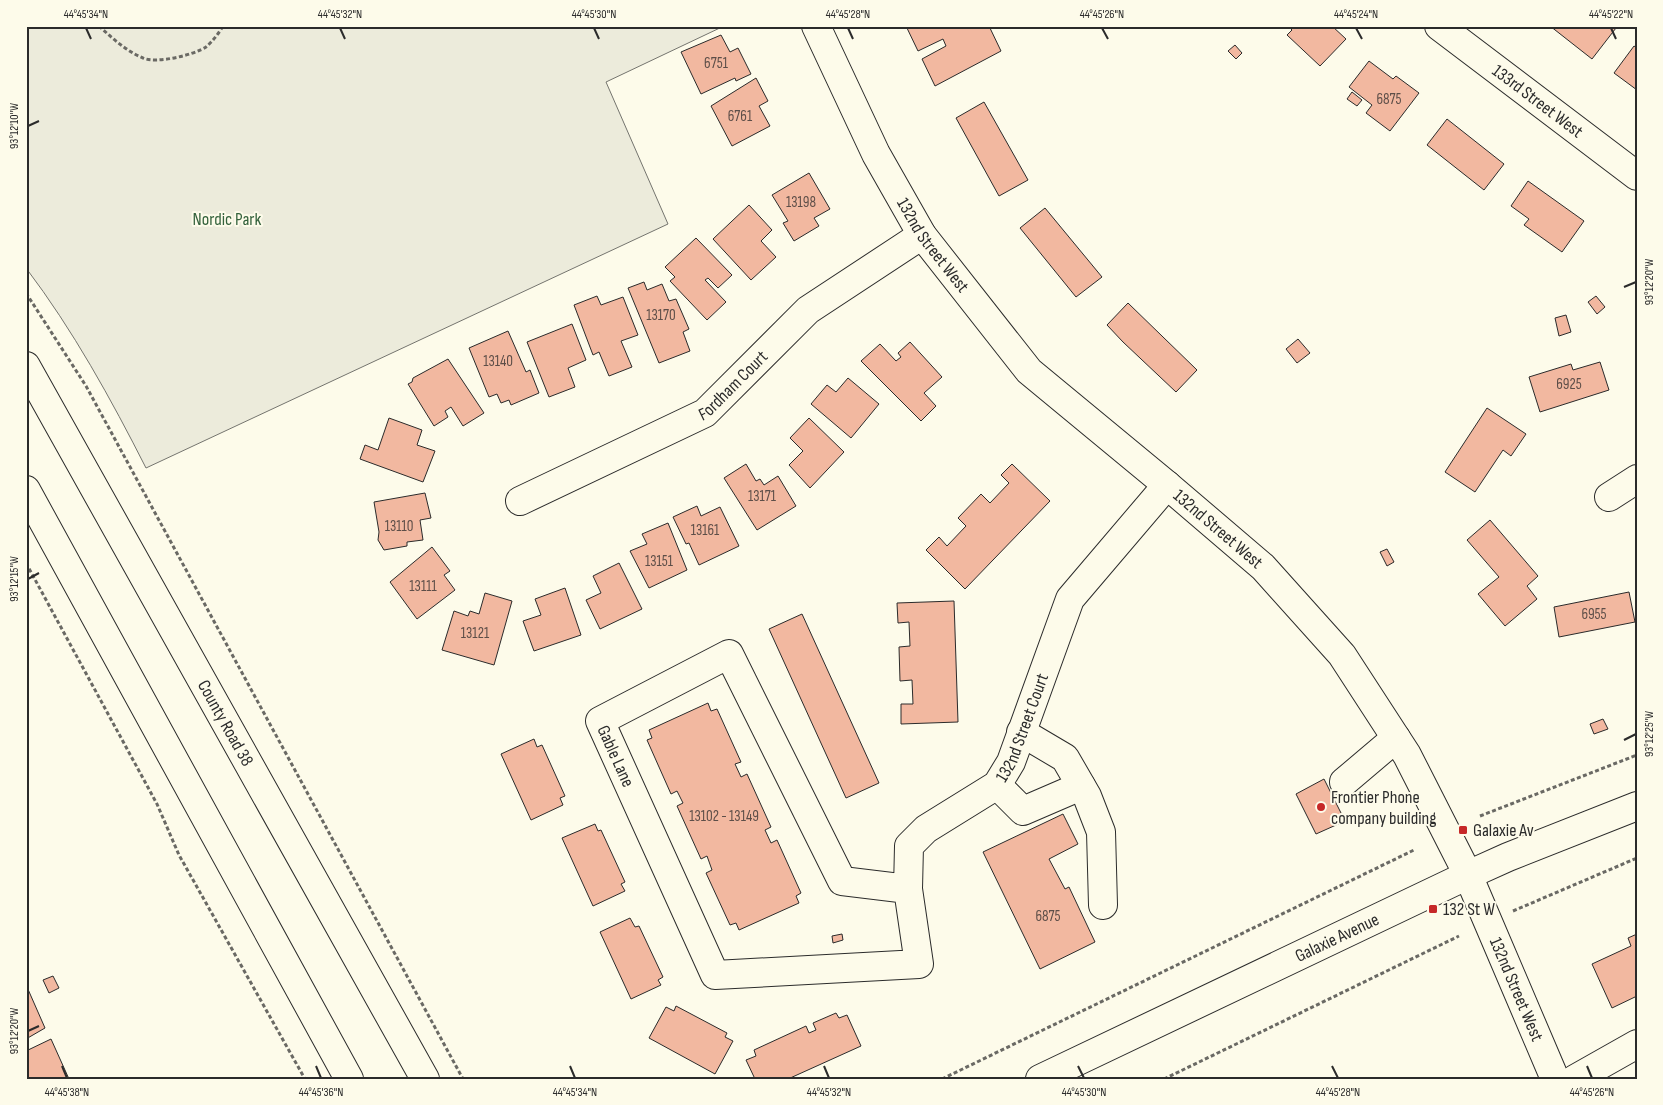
<svg xmlns="http://www.w3.org/2000/svg" width="1663" height="1105" font-family="'Sofia Sans Condensed',sans-serif">
  <rect width="100%" height="100%" fill="#fdfbea"/>
  <!-- green -->
  <path fill="#ecebdb" stroke="#74746e" d="M26,26H724L606,82L668,224L146,468C111,399 73,330 26,268Z"/>
  <!-- building -->
  <g fill="#f2b8a0" stroke="#2b2b2b">
    <polygon points="906,26 989,26 1001,51 935,86 922,59 946,46 943,39 918,51"/>
    <polygon points="1288,26 1332,26 1346,39 1320,66 1287,35 1292,30"/>
    <polygon points="1550,26 1613,26 1616,28 1592,59"/>
    <polygon points="721,35 730,52 738,48 751,74 736,81 735,78 701,94 681,52"/>
    <polygon points="1235,45 1242,53 1236,59 1228,51"/>
    <polygon points="1634,46 1637,48 1637,90 1614,73"/>
    <polygon points="1369,61 1393,79 1396,76 1419,93 1390,131 1366,113 1372,105 1349,87"/>
    <polygon points="756,78 768,101 759,106 770,126 732,146 711,106"/>
    <polygon points="1352,92 1362,100 1357,106 1347,99"/>
    <polygon points="984,102 1028,180 999,196 956,118"/>
    <polygon points="1447,119 1504,164 1484,190 1427,145"/>
    <polygon points="809,173 830,209 814,218 819,226 794,241 783,223 788,221 772,195"/>
    <polygon points="1528,181 1584,221 1562,252 1524,225 1529,219 1511,206"/>
    <polygon points="749,205 772,230 761,241 776,257 751,280 713,239"/>
    <polygon points="1045,208 1102,277 1076,297 1020,228"/>
    <polygon points="696,238 732,275 718,288 708,278 705,280 726,302 707,320 670,281 675,277 665,267"/>
    <polygon points="644,282 647,290 662,284 669,301 676,299 689,329 683,332 690,351 659,363 628,288"/>
    <polygon points="597,296 601,305 623,297 638,335 621,341 632,367 609,376 599,352 593,355 574,305"/>
    <polygon points="1596,296 1605,307 1597,314 1588,302"/>
    <polygon points="1128,303 1197,370 1176,392 1123,342 1107,325"/>
    <polygon points="1566,315 1571,332 1559,336 1555,318"/>
    <polygon points="572,324 586,360 568,368 575,387 549,397 527,342"/>
    <polygon points="508,331 526,372 530,370 539,393 511,405 509,400 501,403 497,394 489,397 469,348"/>
    <polygon points="1298,339 1310,353 1297,363 1286,349"/>
    <polygon points="910,342 942,377 924,393 936,406 921,421 861,361 880,344 896,361 901,357 898,353"/>
    <polygon points="448,359 484,413 463,426 451,407 445,411 448,417 434,426 408,384 412,382 413,378"/>
    <polygon points="1600,362 1609,390 1540,412 1529,377 1571,364 1573,370"/>
    <polygon points="848,378 879,404 851,438 811,404 827,385 836,392"/>
    <polygon points="1487,408 1526,434 1511,456 1503,450 1475,492 1445,472"/>
    <polygon points="389,418 422,430 417,445 435,451 423,482 360,459 365,445 378,450"/>
    <polygon points="809,418 844,452 810,488 789,465 803,451 790,438"/>
    <polygon points="746,464 756,481 760,479 764,485 778,476 796,506 757,530 724,478"/>
    <polygon points="1012,464 1050,501 965,589 926,550 939,537 947,546 966,526 958,518 981,494 990,503 1009,483 1001,475"/>
    <polygon points="425,493 431,518 420,520 423,540 407,542 407,546 384,550 378,540 379,532 374,502"/>
    <polygon points="697,506 701,516 720,507 739,546 699,565 689,543 686,544 673,517"/>
    <polygon points="1490,520 1538,576 1527,586 1537,599 1505,626 1478,594 1499,577 1467,540"/>
    <polygon points="668,523 687,570 649,588 630,551 647,544 642,534"/>
    <polygon points="432,547 450,571 444,575 455,590 417,619 390,582"/>
    <polygon points="1387,549 1394,562 1387,566 1380,552"/>
    <polygon points="619,563 642,609 600,629 586,600 601,593 593,576"/>
    <polygon points="565,588 581,635 534,651 523,621 541,615 535,599"/>
    <polygon points="1629,592 1635,622 1559,637 1554,607"/>
    <polygon points="485,593 512,601 494,665 442,650 454,611 468,616 470,611 479,614"/>
    <polygon points="954,601 958,722 901,724 901,704 913,704 912,680 900,681 899,647 910,646 909,622 898,623 897,603"/>
    <polygon points="802,614 879,783 846,798 769,629"/>
    <polygon points="708,703 711,711 717,709 741,762 735,764 741,777 747,774 771,827 765,830 771,843 777,840 801,893 796,896 799,903 739,930 736,923 730,925 706,873 712,870 707,856 701,859 677,806 683,803 677,791 671,794 647,740 652,738 649,730"/>
    <polygon points="1603,719 1608,729 1594,734 1590,724"/>
    <polygon points="534,739 537,747 542,745 565,796 560,798 563,805 531,820 501,754"/>
    <polygon points="1324,779 1345,821 1316,834 1296,794"/>
    <polygon points="1063,814 1078,844 1049,859 1065,889 1069,887 1095,942 1040,969 983,852"/>
    <polygon points="595,824 598,831 601,830 625,882 621,884 625,891 593,906 562,838"/>
    <polygon points="630,918 635,927 639,926 663,977 658,980 661,985 631,999 600,932"/>
    <polygon points="842,934 843,940 833,943 832,936"/>
    <polygon points="1637,934 1637,996 1612,1008 1592,964 1631,946 1628,938"/>
    <polygon points="53,976 59,988 49,993 43,980"/>
    <polygon points="27,987 45,1028 26,1039 26,987"/>
    <polygon points="676,1006 727,1033 725,1037 733,1041 715,1074 649,1038 666,1007 674,1011"/>
    <polygon points="836,1013 839,1018 847,1015 861,1046 788,1079 755,1079 746,1060 756,1056 754,1050 806,1026 809,1033 816,1030 813,1023"/>
    <polygon points="51,1039 69,1079 26,1079 26,1051"/>
  </g>
  <g fill="none" stroke-linecap="round" stroke-linejoin="round">
    <!-- minor casing -->
    <g stroke="#2b2b2b" stroke-width="30">
      <g id="minor">
        <path id="s1" d="M816,26L876,154L922,235L1029,371L1167,485L1263,567L1342,655L1407,755L1468,875L1555,1079"/>
        <path id="s2" d="M1439,26L1637,176"/>
        <polyline points="1609,497 1637,479"/>
        <path id="s3" d="M520,501L705,413L808,310L922,235"/>
        <polyline points="1021,732 1065,758 1087,796 1101,832 1103,905"/>
        <polyline points="1344,782 1396,738"/>
        <polyline points="997,785 1023,811 1081,786"/>
        <path id="s4" d="M908,889L842,881L729,654L600,721L715,975L919,964L908,889L909,846L926,829L997,785L1011,762L1070,599L1167,485"/>
        <path id="s5" d="M1040,1079L1468,875L1508,857L1637,806"/>
        <polyline points="1575,1079 1637,1044"/>
      </g>
    </g>
    <!-- major casing -->
    <g stroke="#2b2b2b" stroke-width="30">
      <g id="major">
        <path id="s6" d="M26,366L425,1079"/>
        <polyline points="26,490 349,1079"/>
      </g>
    </g>
    <!-- path -->
    <g stroke="#6a6964" stroke-width="3" stroke-dasharray="4 2.5" stroke-linecap="butt">
      <path d="M99,26C112,38 126,51 143,58C156,64 194,55 206,47C212,42 219,33 223,26"/>
      <polyline points="26,293 86,386 463,1079"/>
      <polyline points="26,563 157,804 179,855 305,1079"/>
      <polyline points="1480,816 1637,755"/>
      <polyline points="1513,911 1637,858"/>
      <polyline points="942,1079 1414,850"/>
      <polyline points="1164,1079 1459,936"/>
    </g>
    <!-- minor -->
    <use href="#minor" stroke="#fdfbea" stroke-width="28"/>
    <!-- major -->
    <use href="#major" stroke="#fdfbea" stroke-width="28"/>
  </g>
  <!-- ticks -->
  <path fill="none" stroke="#2b2b2b" stroke-width="2" d="M86,28L91,39M340,28L345,39M594,28L599,39M848,28L853,39M1102,28L1108,39M1356,28L1362,39M1611,28L1616,39M28,126L39,121M1624,287L1636,282M28,579L39,573M1624,740L1636,734M28,1031L39,1026M62,1066L67,1078M316,1066L321,1078M570,1066L575,1078M824,1066L829,1078M1078,1066L1084,1078M1332,1066L1338,1078M1587,1066L1592,1078"/>
  <!-- markers -->
  <g fill="#c62828" stroke="#fdfbea" stroke-width="2">
    <circle cx="1321" cy="807" r="5"/>
    <rect x="1458" y="825" width="10" height="10" rx="2.5"/>
    <rect x="1428" y="904" width="10" height="10" rx="2.5"/>
  </g>
  <g text-anchor="middle" dominant-baseline="central" stroke-width="4" stroke-linejoin="round" paint-order="stroke">
    <!-- number labels -->
    <g font-size="15" fill="#5d4e48">
      <text x="716" y="63">6751</text>
      <text x="1389" y="99">6875</text>
      <text x="740" y="116">6761</text>
      <text x="801" y="202">13198</text>
      <text x="661" y="315">13170</text>
      <text x="498" y="361">13140</text>
      <text x="1569" y="384">6925</text>
      <text x="762" y="496">13171</text>
      <text x="399" y="526">13110</text>
      <text x="705" y="530">13161</text>
      <text x="659" y="561">13151</text>
      <text x="423" y="586">13111</text>
      <text x="1594" y="614">6955</text>
      <text x="475" y="633">13121</text>
      <text x="724" y="816">13102 - 13149</text>
      <text x="1048" y="916">6875</text>
    </g>
    <!-- street labels -->
    <g font-size="18" fill="#2b2b2b" stroke="#fdfbea">
      <text stroke="none"><textPath href="#s2" startOffset="124">133rd Street West</textPath></text>
      <text stroke="none"><textPath href="#s1" startOffset="249">132nd Street West</textPath></text>
      <text stroke="none"><textPath href="#s3" startOffset="244">Fordham Court</textPath></text>
      <text stroke="none"><textPath href="#s1" startOffset="654">132nd Street West</textPath></text>
      <text stroke="none"><textPath href="#s6" startOffset="409">County Road 38</textPath></text>
      <text stroke="none"><textPath href="#s4" startOffset="1238">132nd Street Court</textPath></text>
      <text stroke="none"><textPath href="#s4" startOffset="504">Gable Lane</textPath></text>
      <text stroke="none"><textPath href="#s5" startOffset="329">Galaxie Avenue</textPath></text>
      <text stroke="none"><textPath href="#s1" startOffset="1209">132nd Street West</textPath></text>
    </g>
    <!-- park labels -->
    <g font-size="18" fill="#34623c" stroke="#fdfbea">
      <text x="227" y="219">Nordic Park</text>
    </g>
    <!-- poi labels -->
    <g font-size="18" fill="#2b2b2b" stroke="#fdfbea" text-anchor="start">
      <text x="1331" y="797">Frontier Phone<tspan x="1331" dy="21">company building</tspan></text>
      <text x="1473" y="830">Galaxie Av</text>
      <text x="1443" y="909">132 St W</text>
    </g>
  </g>
  <!-- border -->
  <rect width="1663" height="1105" fill="none" stroke="#fdfbea" stroke-width="55"/>
  <rect x="28" y="28" width="1608" height="1050" fill="none" stroke="#2b2b2b" stroke-width="2"/>
  <g font-size="12" text-anchor="middle" fill="#2b2b2b">
    <text x="86" y="18">44°45'34"N</text>
    <text x="340" y="18">44°45'32"N</text>
    <text x="594" y="18">44°45'30"N</text>
    <text x="848" y="18">44°45'28"N</text>
    <text x="1102" y="18">44°45'26"N</text>
    <text x="1356" y="18">44°45'24"N</text>
    <text x="1611" y="18">44°45'22"N</text>
    <text transform="translate(14 126) rotate(-90)" y="4">93°12'10"W</text>
    <text transform="translate(1649 282) rotate(-90)" y="4">93°12'20"W</text>
    <text transform="translate(14 579) rotate(-90)" y="4">93°12'15"W</text>
    <text transform="translate(1649 734) rotate(-90)" y="4">93°12'25"W</text>
    <text transform="translate(14 1031) rotate(-90)" y="4">93°12'20"W</text>
    <text x="67" y="1096">44°45'38"N</text>
    <text x="321" y="1096">44°45'36"N</text>
    <text x="575" y="1096">44°45'34"N</text>
    <text x="829" y="1096">44°45'32"N</text>
    <text x="1084" y="1096">44°45'30"N</text>
    <text x="1338" y="1096">44°45'28"N</text>
    <text x="1592" y="1096">44°45'26"N</text>
  </g>
</svg>
